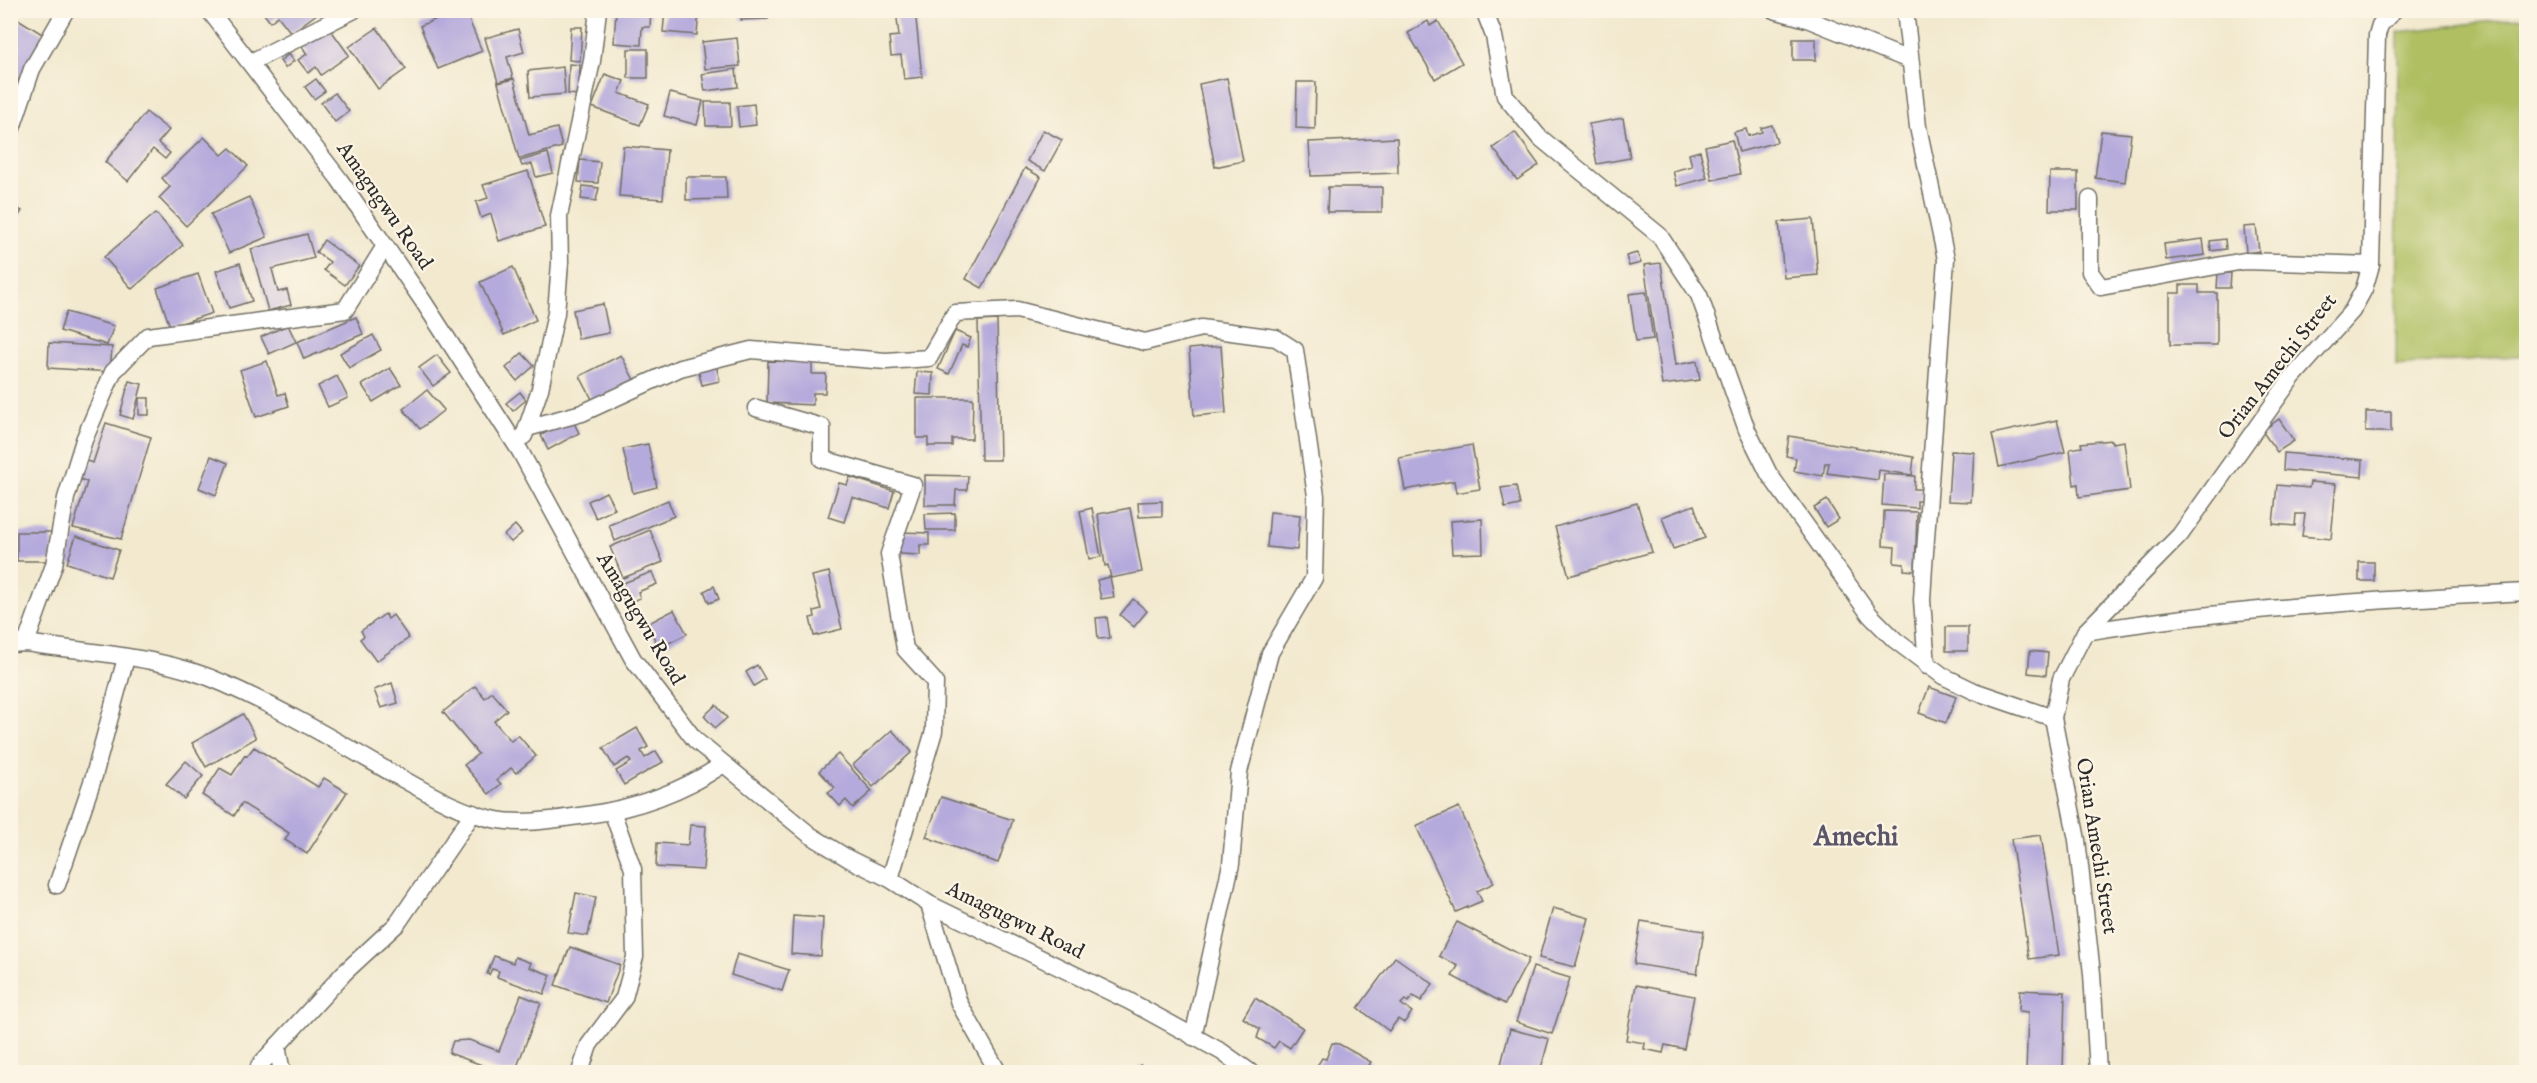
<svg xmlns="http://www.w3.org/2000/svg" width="2537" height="1083" font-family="'IM FELL English',serif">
  <rect width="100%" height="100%" fill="#fcf5e5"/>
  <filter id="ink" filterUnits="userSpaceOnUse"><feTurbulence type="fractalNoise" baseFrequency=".0167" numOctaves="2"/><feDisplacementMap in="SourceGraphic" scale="12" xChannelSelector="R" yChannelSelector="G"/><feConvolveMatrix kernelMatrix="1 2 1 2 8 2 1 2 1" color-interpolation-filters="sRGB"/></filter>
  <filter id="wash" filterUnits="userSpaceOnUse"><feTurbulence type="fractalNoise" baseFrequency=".008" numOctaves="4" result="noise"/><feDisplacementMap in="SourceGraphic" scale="24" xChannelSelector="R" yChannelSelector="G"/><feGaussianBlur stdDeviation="1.35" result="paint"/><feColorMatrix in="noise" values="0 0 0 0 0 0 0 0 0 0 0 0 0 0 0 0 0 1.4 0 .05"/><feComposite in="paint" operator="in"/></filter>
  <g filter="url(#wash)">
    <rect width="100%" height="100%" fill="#f2e9cf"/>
    <!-- green -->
    <polygon fill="#afbf62" stroke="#6d7546" stroke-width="1.5" points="2526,17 2526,355 2396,366 2398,32"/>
    <g id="blocks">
      <!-- building -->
      <g fill="#b5aadc">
        <polygon points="261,10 322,10 291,33 278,16 270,22"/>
        <polygon points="458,10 465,10 482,51 438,69 420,26"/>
        <polygon points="616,10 651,10 650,27 642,27 641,45 614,43"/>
        <polygon points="665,10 699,10 697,35 663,32"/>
        <polygon points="741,10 767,10 768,19 741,20"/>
        <polygon points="896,10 915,10 922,77 904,79 901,55 891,56 889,37 899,36"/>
        <polygon points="10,14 47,37 10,93"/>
        <polygon points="1428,21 1430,26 1438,21 1462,63 1435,79 1408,33"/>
        <polygon points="328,26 349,55 321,75 316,67 308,73 298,60 307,54 301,45"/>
        <polygon points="571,27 582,27 580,61 569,60"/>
        <polygon points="377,28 406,69 378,89 349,47"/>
        <polygon points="518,29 524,52 507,57 513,78 498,82 485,38"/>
        <polygon points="737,38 740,66 705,69 702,42"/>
        <rect x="1793" y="39" width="23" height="21"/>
        <rect x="628" y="49" width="20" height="29"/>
        <polygon points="289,54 294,61 285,68 280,61"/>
        <polygon points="569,64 580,65 579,95 568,94"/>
        <polygon points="563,67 565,94 530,97 528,71"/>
        <polygon points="736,69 738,87 705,91 702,74"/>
        <polygon points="605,74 624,81 619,93 649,104 640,125 592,107"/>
        <polygon points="1227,78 1243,161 1215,167 1199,84"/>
        <polygon points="316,79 325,91 314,99 305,87"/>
        <polygon points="514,79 529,135 557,128 562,147 519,159 498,83"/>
        <polygon points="1297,82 1316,82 1315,129 1296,128"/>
        <polygon points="335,93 349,111 335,122 321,103"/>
        <polygon points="670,93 703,101 697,125 664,116"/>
        <polygon points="705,102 730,102 731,126 706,126"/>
        <polygon points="754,104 756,125 739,127 737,106"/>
        <polygon points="146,112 169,130 158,143 170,153 165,159 153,149 128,181 105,162"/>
        <polygon points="1623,118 1630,158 1597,164 1589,124"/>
        <polygon points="1772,125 1777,142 1739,152 1734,132 1746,129 1748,136 1762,132 1761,128"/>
        <polygon points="1043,130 1062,140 1045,171 1027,161"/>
        <polygon points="2101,131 2131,134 2125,182 2095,178"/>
        <polygon points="1515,132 1539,165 1517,180 1493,148"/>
        <polygon points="204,137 222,155 230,148 248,166 186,226 159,198 170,187 162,178"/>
        <polygon points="1397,138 1398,173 1311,176 1309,142"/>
        <polygon points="1732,140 1740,174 1712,180 1705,146"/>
        <polygon points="623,146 667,150 663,199 619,196"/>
        <polygon points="1700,151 1707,178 1677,186 1673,171 1692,166 1689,154"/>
        <polygon points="548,153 553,173 536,177 532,164 522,166 520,161"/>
        <polygon points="580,160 600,162 598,183 578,182"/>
        <polygon points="1025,168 1041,177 982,288 966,279"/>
        <polygon points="528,171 545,227 499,241 491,214 481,218 476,202 488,198 483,185"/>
        <polygon points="2050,172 2078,172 2078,210 2049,210"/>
        <polygon points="686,177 726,177 727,199 686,200"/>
        <polygon points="583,186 599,188 596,201 581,199"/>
        <polygon points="1328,187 1382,187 1382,212 1327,212"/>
        <polygon points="249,197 267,237 229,253 211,214"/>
        <polygon points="10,204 22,211 10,229"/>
        <polygon points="156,213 183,245 132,289 104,257"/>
        <polygon points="1813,219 1818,275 1784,278 1779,222"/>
        <polygon points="2256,226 2259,251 2246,253 2244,227"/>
        <polygon points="307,234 314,258 272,269 278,292 287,290 291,305 268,311 251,249"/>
        <polygon points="2203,239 2205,255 2166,260 2164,244"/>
        <polygon points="2225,239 2226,249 2211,251 2210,241"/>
        <polygon points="324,240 359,266 345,285 324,270 330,262 316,252"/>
        <polygon points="1637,253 1641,263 1629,266 1626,256"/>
        <polygon points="240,263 252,301 229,308 216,271"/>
        <polygon points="1661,263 1676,365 1697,361 1700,380 1662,385 1644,265"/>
        <polygon points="513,267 536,320 504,335 480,282"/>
        <polygon points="2218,273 2231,273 2230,288 2217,288"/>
        <polygon points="198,274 212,313 170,327 157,288"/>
        <polygon points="2180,285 2199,285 2199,293 2217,293 2217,345 2170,345 2170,293 2180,293"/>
        <polygon points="1646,292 1653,339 1636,341 1629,294"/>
        <polygon points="603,304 609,333 578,339 573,310"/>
        <polygon points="66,312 114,326 107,345 60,331"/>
        <polygon points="356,317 363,334 304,359 297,342"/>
        <polygon points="997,320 1000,460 981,460 978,321"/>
        <polygon points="288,325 296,342 269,354 261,337"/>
        <polygon points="955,331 971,338 967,347 962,345 949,374 938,369"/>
        <polygon points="373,335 381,350 349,368 340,353"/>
        <polygon points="49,343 112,347 110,372 48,368"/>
        <polygon points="1221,346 1226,413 1194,416 1189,349"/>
        <polygon points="522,353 534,366 517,381 506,368"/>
        <polygon points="437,355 451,373 433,386 419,368"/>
        <polygon points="621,355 635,382 594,403 580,376"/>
        <polygon points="267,361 278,395 285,393 289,406 256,417 240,370"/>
        <polygon points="715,361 720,381 702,385 697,365"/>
        <polygon points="768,361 812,362 812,374 826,374 825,393 813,393 813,405 767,403"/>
        <polygon points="390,368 401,385 373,402 362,385"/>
        <polygon points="917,372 933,373 932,395 915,394"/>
        <polygon points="337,376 348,398 328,407 318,386"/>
        <polygon points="129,381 142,384 133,419 120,415"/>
        <polygon points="427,390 444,410 420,429 403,409"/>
        <polygon points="520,392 526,400 513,411 506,403"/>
        <rect x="139" y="398" width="10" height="17"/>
        <polygon points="917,398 973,398 972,439 952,439 952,446 928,446 928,438 917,438"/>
        <rect x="2366" y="412" width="25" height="20"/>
        <polygon points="572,419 579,433 548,450 541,435"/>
        <polygon points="2279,419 2294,441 2277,452 2262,431"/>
        <polygon points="2057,420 2065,452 1999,467 1992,434"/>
        <polygon points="106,423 151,437 121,539 73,528 87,482 78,478 83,460 93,463"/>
        <polygon points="1789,436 1914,457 1912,475 1879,470 1878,480 1827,473 1829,463 1825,463 1823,476 1794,471 1796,458 1786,456"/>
        <polygon points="2112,440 2112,443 2124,441 2130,490 2079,497 2078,484 2074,485 2070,449 2082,447 2081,443"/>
        <polygon points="648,444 657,487 633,493 623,449"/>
        <polygon points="1472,445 1480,489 1456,493 1454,481 1405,490 1399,458"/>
        <polygon points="1951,451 1974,452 1971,502 1948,501"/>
        <polygon points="2284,453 2363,460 2362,477 2283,470"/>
        <polygon points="211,456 228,463 216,495 199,488"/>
        <polygon points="1884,474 1915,476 1914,489 1922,489 1921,501 1917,501 1917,508 1882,505"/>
        <polygon points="925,475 968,476 967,490 956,490 955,505 925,505"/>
        <polygon points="850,477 894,491 889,508 852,497 844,522 828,517 839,483 847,485"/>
        <polygon points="2310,482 2336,484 2331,539 2302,536 2305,514 2296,514 2295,526 2273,524 2277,485 2309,488"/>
        <polygon points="1516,486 1520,505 1505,508 1501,488"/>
        <polygon points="606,492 615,509 596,518 588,501"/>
        <polygon points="668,500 674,516 615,541 609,525"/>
        <polygon points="1827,500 1839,519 1826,527 1814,508"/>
        <polygon points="1162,501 1162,516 1139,517 1138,502"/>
        <polygon points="1637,503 1652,552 1569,576 1555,527"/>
        <polygon points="1694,505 1705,538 1673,549 1662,517"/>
        <polygon points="1092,508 1101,557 1089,559 1080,511"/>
        <polygon points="1130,508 1142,572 1111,578 1108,565 1105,566 1098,514"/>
        <polygon points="1884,511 1917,512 1915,571 1904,570 1904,564 1894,563 1895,547 1883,546"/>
        <polygon points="1270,512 1300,515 1297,550 1267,547"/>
        <polygon points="955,513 955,530 926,530 925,514"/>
        <polygon points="1482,519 1483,553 1452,554 1450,521"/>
        <polygon points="515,525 522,533 511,542 504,535"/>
        <polygon points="650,530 663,562 623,578 610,547"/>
        <rect x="17" y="532" width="35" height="29"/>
        <polygon points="900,532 929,533 929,545 920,545 920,555 900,554"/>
        <polygon points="76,536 119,550 110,577 67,563"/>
        <rect x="2359" y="562" width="15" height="19"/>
        <polygon points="652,572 657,584 638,592 640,598 625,604 618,585"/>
        <polygon points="829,572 842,629 814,636 810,618 815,617 814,611 821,609 812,576"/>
        <polygon points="1110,577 1114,597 1101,599 1097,580"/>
        <polygon points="714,586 719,599 709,603 704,591"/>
        <polygon points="1133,599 1147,611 1134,627 1120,615"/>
        <polygon points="674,610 687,634 659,648 647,624"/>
        <polygon points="385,614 388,619 393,615 409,638 376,661 360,639 364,636 361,631"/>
        <polygon points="1107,617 1110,638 1098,639 1096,618"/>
        <rect x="1946" y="627" width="22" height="24"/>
        <polygon points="2030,651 2048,653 2046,675 2028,673"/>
        <polygon points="757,665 765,679 754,686 746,672"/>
        <polygon points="392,683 398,703 381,708 374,690"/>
        <polygon points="475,686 485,698 492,692 507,710 494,721 511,741 518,735 536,756 516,773 511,768 497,780 501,784 489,794 464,765 478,754 443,712"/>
        <polygon points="1929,687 1956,697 1946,723 1919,713"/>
        <polygon points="716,705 727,718 715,728 704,716"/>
        <polygon points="243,714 256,738 206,767 192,743"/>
        <polygon points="637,728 648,747 641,751 645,758 656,751 663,762 624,785 616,771 631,762 628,758 614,767 603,748"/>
        <polygon points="892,730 912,752 873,787 853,765"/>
        <polygon points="254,747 318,787 324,778 347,792 307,854 285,840 289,833 242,803 234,816 202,795 220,768 232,775 245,755 247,756"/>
        <polygon points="838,754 872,791 853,808 846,800 840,806 828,793 835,788 819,771"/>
        <polygon points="186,761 203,776 184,799 166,784"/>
        <polygon points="941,797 1013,820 998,863 926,837"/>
        <polygon points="1459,807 1494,883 1477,891 1482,901 1456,912 1416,826"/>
        <polygon points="690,825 706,826 703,870 656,867 657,843 688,845"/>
        <polygon points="2041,835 2059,955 2029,959 2011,839"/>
        <polygon points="576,893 596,897 588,936 568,933"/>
        <polygon points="1553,908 1589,918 1575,967 1539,958"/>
        <polygon points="793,916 823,918 821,956 791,954"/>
        <polygon points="1641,921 1704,931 1697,974 1634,964"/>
        <polygon points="1457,922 1529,959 1505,1004 1452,976 1458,966 1439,956"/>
        <polygon points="570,947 620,965 606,1003 555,985"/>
        <polygon points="737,954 789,970 782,991 731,975"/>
        <polygon points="494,956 513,963 515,957 531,963 529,967 551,975 544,994 497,977 499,971 492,969 489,975 487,974"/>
        <polygon points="1395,957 1433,984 1421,1001 1413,996 1408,1002 1405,1000 1401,1004 1412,1012 1404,1023 1398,1019 1389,1031 1358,1008"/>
        <polygon points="1533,967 1570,978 1552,1034 1516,1022"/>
        <polygon points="1636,985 1694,996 1684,1049 1665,1045 1663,1053 1644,1049 1645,1043 1626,1040"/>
        <polygon points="2020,990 2065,992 2063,1072 2026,1072 2028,1012 2019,1011"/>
        <polygon points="521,995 541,1003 515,1072 501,1072 449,1053 453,1041 469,1040 499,1051"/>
        <polygon points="1255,998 1303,1028 1290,1048 1279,1041 1274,1048 1257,1038 1260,1029 1243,1018"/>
        <polygon points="1510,1029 1549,1039 1540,1072 1499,1072"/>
        <polygon points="1332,1043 1339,1044 1371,1062 1365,1072 1313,1072 1322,1058 1326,1059"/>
        <polygon points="1140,1065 1151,1072 1134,1072"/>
      </g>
    </g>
  </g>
  <g filter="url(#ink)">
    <use href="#blocks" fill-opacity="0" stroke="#716e64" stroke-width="1.5"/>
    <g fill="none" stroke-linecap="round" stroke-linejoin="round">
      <!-- minor casing -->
      <g stroke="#716e64" stroke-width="19">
        <g id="minor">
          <polyline points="209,10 339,179 423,301 520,451 633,659 695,740 810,835 849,859 890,879 929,904 1129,1001 1222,1052 1250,1072"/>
          <polyline points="1484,10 1494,36 1505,96 1538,136 1659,235 1699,295 1747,430 1769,474 1870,615 1895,640 1943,676 1974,691 2053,718"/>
          <polyline points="1774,10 1807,19 1909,60"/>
          <polyline points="1905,10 1918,127 1946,259 1924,566 1922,600 1927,666"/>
          <polyline points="251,62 354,10"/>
          <polyline points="10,134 32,69 66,10"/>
          <polyline points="2090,199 2090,272 2101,287 2244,261 2371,265"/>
          <polyline points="756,408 822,427 822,459 913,485 889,554 905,649 935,682 934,731 890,879"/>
          <polyline points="527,428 582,413 680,368 751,350 886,361 929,358 955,313 1017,310 1145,342 1201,328 1276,338 1295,350 1316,496 1314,578 1270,653 1239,772 1231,864 1193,1037"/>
          <polyline points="524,436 540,389 556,313 560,263 559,216 592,61 598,10"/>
          <path d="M2085,632C2231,608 2378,600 2526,592"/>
          <polyline points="26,643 54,565 66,498 84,440 113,372 148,336 345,310 385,246"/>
          <path d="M10,644L26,643C92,653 164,656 225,684C282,709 336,741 390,772C423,790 459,813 497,820C527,825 557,819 587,815C637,808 680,793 722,765"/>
          <polyline points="57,885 94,776 126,658"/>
          <polyline points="929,904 959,1003 998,1072"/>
          <polyline points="277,1046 282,1072"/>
          <polyline points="259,1066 344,973 397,924 473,813"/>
          <polyline points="580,1072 589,1045 624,998 635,957 633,869 612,811"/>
          <polyline points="2098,1072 2092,974 2077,840 2053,718 2061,679 2085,632 2180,535 2291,379 2352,311 2364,289 2371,265 2377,35 2380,25 2394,10"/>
        </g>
      </g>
      <!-- minor -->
      <use href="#minor" stroke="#fff" stroke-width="16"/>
    </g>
  </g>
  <g text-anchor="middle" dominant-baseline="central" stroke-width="4.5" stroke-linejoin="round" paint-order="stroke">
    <!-- street labels -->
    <g font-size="21" fill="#2b2b2b" stroke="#fcf5e5">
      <text transform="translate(384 206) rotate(55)">Amagugwu Road</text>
      <text transform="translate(2278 367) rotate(-52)">Orian Amechi Street</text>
      <text transform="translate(640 619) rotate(59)">Amagugwu Road</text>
      <text transform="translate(2096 846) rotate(81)">Orian Amechi Street</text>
      <text transform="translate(1015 921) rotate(26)">Amagugwu Road</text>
    </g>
    <!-- district labels -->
    <g font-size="27" font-weight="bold" fill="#5b5769" stroke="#fcf5e5">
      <text x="1856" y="838">Amechi</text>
    </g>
  </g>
  <!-- margin -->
  <rect width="2537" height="1083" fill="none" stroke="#fcf5e5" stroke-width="36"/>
</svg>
